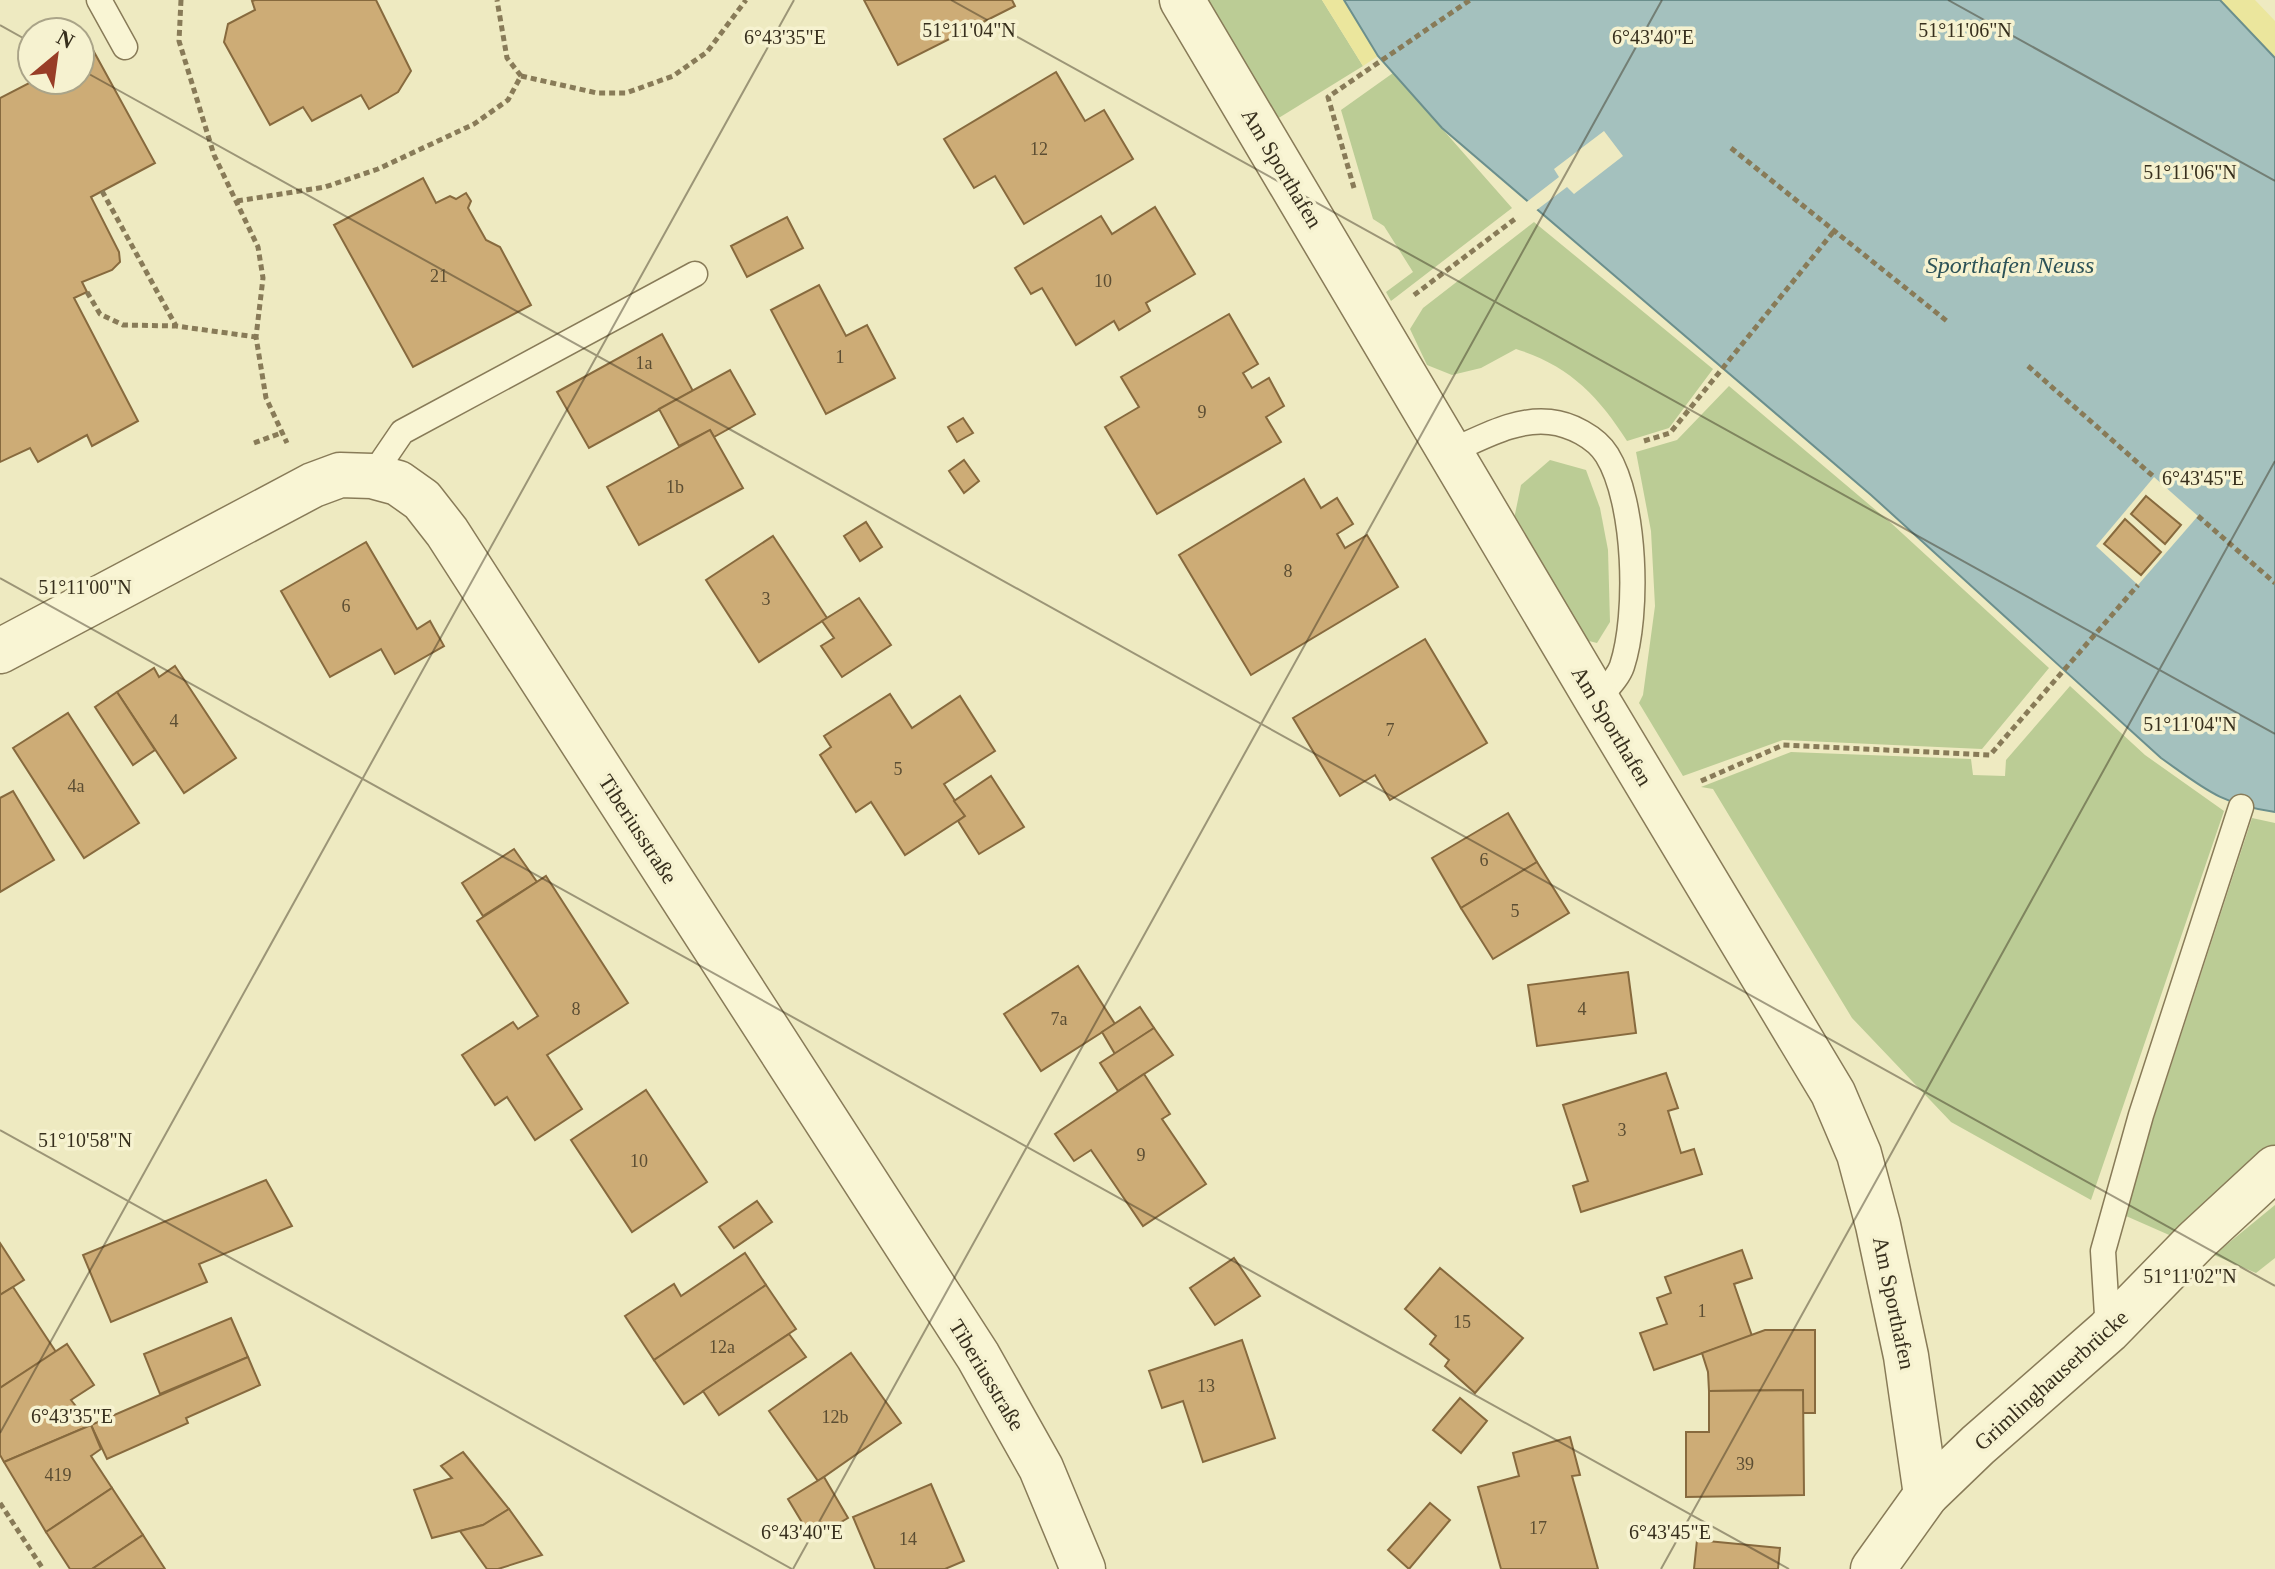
<svg xmlns="http://www.w3.org/2000/svg" width="2275" height="1569" font-family="'Times New Roman',serif">
  <rect width="100%" height="100%" fill="#eeeac1"/>
  <!-- green -->
  <g fill="#bbcc95">
    <polygon points="1205,0 1322,0 1363,66 1277,119"/>
    <polygon points="1393,73 1512,208 1391,301 1386,292 1413,272 1384,226 1373,219 1341,110"/>
    <path d="M1534,222L1713,369L1669,428L1627,441C1598,395 1568,365 1516,349L1481,368L1452,375L1427,365L1410,329L1423,308Z"/>
    <polygon points="1729,386 1891,523 2049,668 1982,749 1783,740 1683,776 1639,703 1643,695 1655,606 1651,531 1636,452 1677,440"/>
    <polygon points="1550,460 1586,470 1600,508 1608,550 1610,622 1597,643 1585,640 1514,519 1521,485"/>
    <polygon points="2070,686 2145,755 2224,811 2091,1200 1951,1122 1852,1018 1713,789 1701,787 1791,752 1971,759 1973,775 2005,776 2006,760"/>
    <polygon points="2252,818 2275,823 2275,1148 2176,1238 2126,1216 2149,1133"/>
    <polygon points="2275,1205 2275,1258 2256,1273 2214,1255"/>
  </g>
  <!-- sand -->
  <g fill="#ebe69d">
    <polygon points="1322,0 1344,0 1378,56 1363,66"/>
    <polygon points="2220,0 2255,0 2275,21 2275,58"/>
  </g>
  <!-- water -->
  <path fill="#a4c1be" stroke="#6b8f8d" stroke-width="2" d="M1344,0H2220L2275,58V812C2220,804 2205,789 2161,758L1871,495L1442,128L1378,56Z"/>
  <!-- pier -->
  <g fill="#eeeac1">
    <polygon points="1604,131 1623,156 1574,194 1567,187 1534,212 1524,204 1559,177 1554,169"/>
    <polygon points="2154,477 2198,516 2138,585 2096,546"/>
  </g>
  <!-- building -->
  <g fill="#cdac76" stroke="#876a3e" stroke-width="2">
    <polygon points="255,0 376,0 411,71 398,92 369,109 361,95 312,121 303,107 270,125 224,42 228,24 255,10 252,1"/>
    <polygon points="864,0 1012,0 1015,6 898,65"/>
    <polygon points="93,50 155,163 91,197 119,252 120,262 112,270 82,282 87,292 74,298 138,421 92,446 87,435 38,462 30,448 0,462 0,98 35,80 80,80 80,56"/>
    <polygon points="1056,72 1085,121 1104,110 1133,159 1024,224 995,176 974,188 944,139"/>
    <polygon points="423,178 436,203 450,196 456,199 466,193 471,201 468,208 486,240 500,247 531,305 413,367 334,225"/>
    <polygon points="1155,207 1195,274 1146,303 1150,311 1119,330 1114,321 1076,345 1042,288 1031,294 1015,268 1101,216 1112,234"/>
    <polygon points="787,217 803,248 747,277 731,246"/>
    <polygon points="819,285 846,336 867,325 895,378 826,414 771,310"/>
    <polygon points="1229,314 1258,364 1243,373 1252,388 1269,378 1284,406 1266,417 1281,442 1157,514 1105,427 1139,407 1121,377"/>
    <polygon points="662,334 693,391 589,448 557,392"/>
    <polygon points="730,370 755,414 714,437 710,430 679,446 659,409"/>
    <polygon points="963,418 973,433 957,442 948,427"/>
    <polygon points="710,430 743,488 639,545 607,487"/>
    <polygon points="964,460 979,481 964,493 949,471"/>
    <polygon points="1304,479 1321,508 1337,498 1353,524 1337,534 1345,548 1367,535 1398,587 1251,675 1179,555"/>
    <polygon points="2146,496 2181,525 2165,544 2131,514"/>
    <polygon points="2125,519 2161,552 2141,575 2104,544"/>
    <polygon points="866,522 882,547 860,561 844,536"/>
    <polygon points="773,536 827,618 759,662 706,580"/>
    <polygon points="366,542 417,629 430,621 444,646 395,674 381,649 330,677 281,591"/>
    <polygon points="859,598 891,645 842,677 821,646 834,638 822,621"/>
    <polygon points="1425,639 1487,743 1390,800 1375,775 1340,796 1293,718"/>
    <polygon points="175,666 236,758 184,793 117,692 154,668 159,677"/>
    <polygon points="117,692 155,750 133,765 95,707"/>
    <polygon points="890,694 912,728 960,696 995,751 944,784 965,816 905,855 871,802 856,812 820,755 831,747 824,736"/>
    <polygon points="68,713 139,823 84,858 13,748"/>
    <polygon points="991,776 1024,827 979,854 958,821 965,816 954,801"/>
    <polygon points="13,791 54,860 0,892 0,798"/>
    <polygon points="1508,813 1537,862 1461,908 1432,858"/>
    <polygon points="514,849 537,882 483,916 462,883"/>
    <polygon points="1537,862 1569,913 1493,959 1461,908"/>
    <polygon points="546,876 628,1003 547,1055 582,1109 535,1140 507,1097 495,1105 462,1055 513,1022 518,1029 538,1016 477,921"/>
    <polygon points="1078,966 1115,1024 1041,1071 1004,1014"/>
    <polygon points="1628,972 1636,1033 1537,1046 1528,985"/>
    <polygon points="1140,1007 1154,1028 1115,1054 1102,1032"/>
    <polygon points="1154,1028 1173,1055 1118,1091 1100,1063"/>
    <polygon points="1666,1073 1678,1108 1668,1111 1681,1153 1694,1149 1702,1174 1581,1212 1573,1186 1588,1181 1563,1105"/>
    <polygon points="1144,1074 1170,1114 1162,1119 1206,1184 1143,1226 1091,1150 1074,1161 1055,1134"/>
    <polygon points="646,1090 707,1182 632,1232 571,1140"/>
    <polygon points="266,1180 292,1226 199,1264 207,1282 111,1322 83,1255"/>
    <polygon points="757,1201 772,1222 734,1248 719,1227"/>
    <polygon points="0,1243 24,1280 0,1295"/>
    <polygon points="1742,1250 1752,1278 1734,1284 1752,1336 1654,1370 1640,1333 1667,1324 1657,1298 1671,1293 1665,1277"/>
    <polygon points="745,1253 766,1285 654,1360 625,1316 674,1284 681,1296"/>
    <polygon points="1234,1258 1260,1296 1215,1325 1190,1288"/>
    <polygon points="1440,1268 1523,1338 1475,1393 1445,1366 1449,1360 1430,1344 1436,1336 1405,1309"/>
    <polygon points="766,1285 796,1329 684,1404 654,1360"/>
    <polygon points="13,1287 56,1352 0,1388 0,1295"/>
    <polygon points="231,1318 248,1357 160,1394 144,1354"/>
    <polygon points="1765,1330 1815,1330 1815,1413 1803,1413 1803,1390 1709,1391 1708,1372 1702,1353"/>
    <polygon points="789,1334 806,1357 719,1415 703,1391"/>
    <polygon points="1242,1340 1275,1438 1203,1462 1183,1401 1162,1408 1149,1371"/>
    <polygon points="67,1344 94,1385 71,1400 91,1425 4,1462 0,1455 0,1388"/>
    <polygon points="851,1353 901,1423 818,1481 769,1411"/>
    <polygon points="248,1357 260,1385 186,1418 188,1423 107,1459 91,1425"/>
    <polygon points="1803,1390 1804,1495 1686,1497 1686,1432 1709,1432 1709,1391"/>
    <polygon points="1460,1398 1487,1421 1461,1453 1433,1430"/>
    <polygon points="91,1425 101,1449 91,1456 112,1488 46,1532 4,1462"/>
    <polygon points="1570,1437 1580,1475 1572,1476 1598,1569 1501,1569 1478,1487 1519,1476 1513,1453"/>
    <polygon points="463,1452 509,1509 483,1525 432,1538 414,1490 452,1478 441,1466"/>
    <polygon points="824,1477 848,1518 812,1539 788,1499"/>
    <polygon points="931,1484 964,1561 945,1569 875,1569 853,1517"/>
    <polygon points="112,1488 143,1535 92,1569 70,1569 46,1532"/>
    <polygon points="1430,1503 1450,1520 1409,1569 1388,1550"/>
    <polygon points="509,1509 542,1555 498,1569 487,1569 460,1531 483,1525"/>
    <polygon points="143,1535 165,1569 92,1569"/>
    <polygon points="1697,1540 1780,1548 1778,1569 1694,1569"/>
  </g>
  <g fill="none" stroke-linecap="round" stroke-linejoin="round">
    <!-- lane casing -->
    <g stroke="#887b58" stroke-width="27">
      <g id="lane">
        <polyline points="99,0 125,47"/>
        <path d="M1451,451C1482,438 1515,418 1550,422C1570,424 1596,437 1607,455C1636,502 1639,614 1622,666C1618,678 1605,690 1597,700"/>
        <polyline points="372,476 402,432 695,274"/>
        <polyline points="2108,1331 2103,1251 2141,1115 2241,807"/>
      </g>
    </g>
    <!-- street casing -->
    <g stroke="#887b58" stroke-width="47">
      <g id="street">
        <polyline points="1182,0 1597,700 1833,1093 1859,1154 1878,1225 1906,1356 1926,1495"/>
        <polyline points="0,651 313,485 340,475 372,476 398,483 422,500 447,532 978,1356 1041,1468 1083,1569"/>
        <polyline points="1873,1569 1926,1495 1978,1445 2108,1331 2196,1241 2275,1168"/>
      </g>
    </g>
    <!-- path -->
    <g stroke="#887b58" stroke-width="5" stroke-dasharray="6 4" stroke-linecap="butt">
      <polyline points="181,0 179,41 214,155 258,247 263,278 256,337 266,398 287,443"/>
      <polyline points="521,76 597,93 626,93 673,76 707,52 746,0"/>
      <polyline points="1731,148 1948,322"/>
      <polyline points="1354,188 1328,97 1470,0"/>
      <polyline points="102,191 176,326 256,337"/>
      <polyline points="237,201 325,187 378,169 474,124 508,100 521,76 507,58 497,0"/>
      <polyline points="87,292 100,314 123,325 175,326"/>
      <polyline points="1414,295 1515,219"/>
      <polyline points="2028,366 2154,477"/>
      <polyline points="1644,441 1670,433 1834,231"/>
      <polyline points="254,443 281,433"/>
      <polyline points="2198,516 2275,583"/>
      <polyline points="1701,781 1783,745 1990,755 2138,585"/>
      <polyline points="0,1503 43,1569"/>
    </g>
    <!-- lane -->
    <use href="#lane" stroke="#f9f5d4" stroke-width="24"/>
    <!-- street -->
    <use href="#street" stroke="#f9f5d4" stroke-width="44"/>
  </g>
  <!-- ticks -->
  <path fill="none" stroke="#372f1d" stroke-width="2" stroke-opacity="0.45" d="M951,0L2275,734M1948,0L2275,181M0,25L32,43M80,69L2275,1286M0,578L1789,1569M0,1130L792,1569M0,1433L794,0M793,1569L1662,0M1661,1569L2275,461"/>
  <g text-anchor="middle" dominant-baseline="central" stroke-width="7" stroke-linejoin="round" paint-order="stroke">
    <!-- number labels -->
    <g font-size="18" fill="#5c4e33">
      <text x="1039" y="149">12</text>
      <text x="439" y="276">21</text>
      <text x="1103" y="281">10</text>
      <text x="840" y="357">1</text>
      <text x="644" y="363">1a</text>
      <text x="1202" y="412">9</text>
      <text x="675" y="487">1b</text>
      <text x="1288" y="571">8</text>
      <text x="766" y="599">3</text>
      <text x="346" y="606">6</text>
      <text x="174" y="721">4</text>
      <text x="1390" y="730">7</text>
      <text x="898" y="769">5</text>
      <text x="76" y="786">4a</text>
      <text x="1484" y="860">6</text>
      <text x="1515" y="911">5</text>
      <text x="576" y="1009">8</text>
      <text x="1582" y="1009">4</text>
      <text x="1059" y="1019">7a</text>
      <text x="1622" y="1130">3</text>
      <text x="1141" y="1155">9</text>
      <text x="639" y="1161">10</text>
      <text x="1702" y="1311">1</text>
      <text x="1462" y="1322">15</text>
      <text x="722" y="1347">12a</text>
      <text x="1206" y="1386">13</text>
      <text x="835" y="1417">12b</text>
      <text x="1745" y="1464">39</text>
      <text x="58" y="1475">419</text>
      <text x="1538" y="1528">17</text>
      <text x="908" y="1539">14</text>
    </g>
    <!-- street labels -->
    <g font-size="22" fill="#372f1d" stroke="#f6f2d0">
      <text transform="translate(1282 168) rotate(59)">Am Sporthafen</text>
      <text transform="translate(1612 726) rotate(59)">Am Sporthafen</text>
      <text transform="translate(638 829) rotate(57)">Tiberiusstraße</text>
      <text transform="translate(1894 1303) rotate(78)">Am Sporthafen</text>
      <text transform="translate(987 1375) rotate(59)">Tiberiusstraße</text>
      <text transform="translate(2051 1380) rotate(-42)">Grimlinghauserbrücke</text>
    </g>
    <!-- water labels -->
    <g font-size="24" font-style="italic" fill="#2c5257" stroke="#f6f2d0">
      <text x="2010" y="265">Sporthafen Neuss</text>
    </g>
  </g>
  <g font-size="20" text-anchor="middle" fill="#372f1d" stroke="#f6f2d0" stroke-width="7" stroke-linejoin="round" paint-order="stroke">
    <text x="969" y="37">51°11'04"N</text>
    <text x="1965" y="37">51°11'06"N</text>
    <text x="785" y="44">6°43'35"E</text>
    <text x="1653" y="44">6°43'40"E</text>
    <text x="2190" y="179">51°11'06"N</text>
    <text x="2203" y="485">6°43'45"E</text>
    <text x="85" y="594">51°11'00"N</text>
    <text x="2190" y="731">51°11'04"N</text>
    <text x="85" y="1147">51°10'58"N</text>
    <text x="2190" y="1283">51°11'02"N</text>
    <text x="72" y="1423">6°43'35"E</text>
    <text x="802" y="1539">6°43'40"E</text>
    <text x="1670" y="1539">6°43'45"E</text>
  </g>
  <!-- north arrow -->
  <g transform="translate(56 56) rotate(29)"><circle r="38" fill="#f6f2d0" stroke="#aaa488" stroke-width="2"/>
  <path d="M0-6L14 30L0 20L-14 30Z" fill="#983d27"/>
  <text y="-12" font-size="22" font-weight="bold" text-anchor="middle" fill="#372f1d">N</text>
  </g>
</svg>
